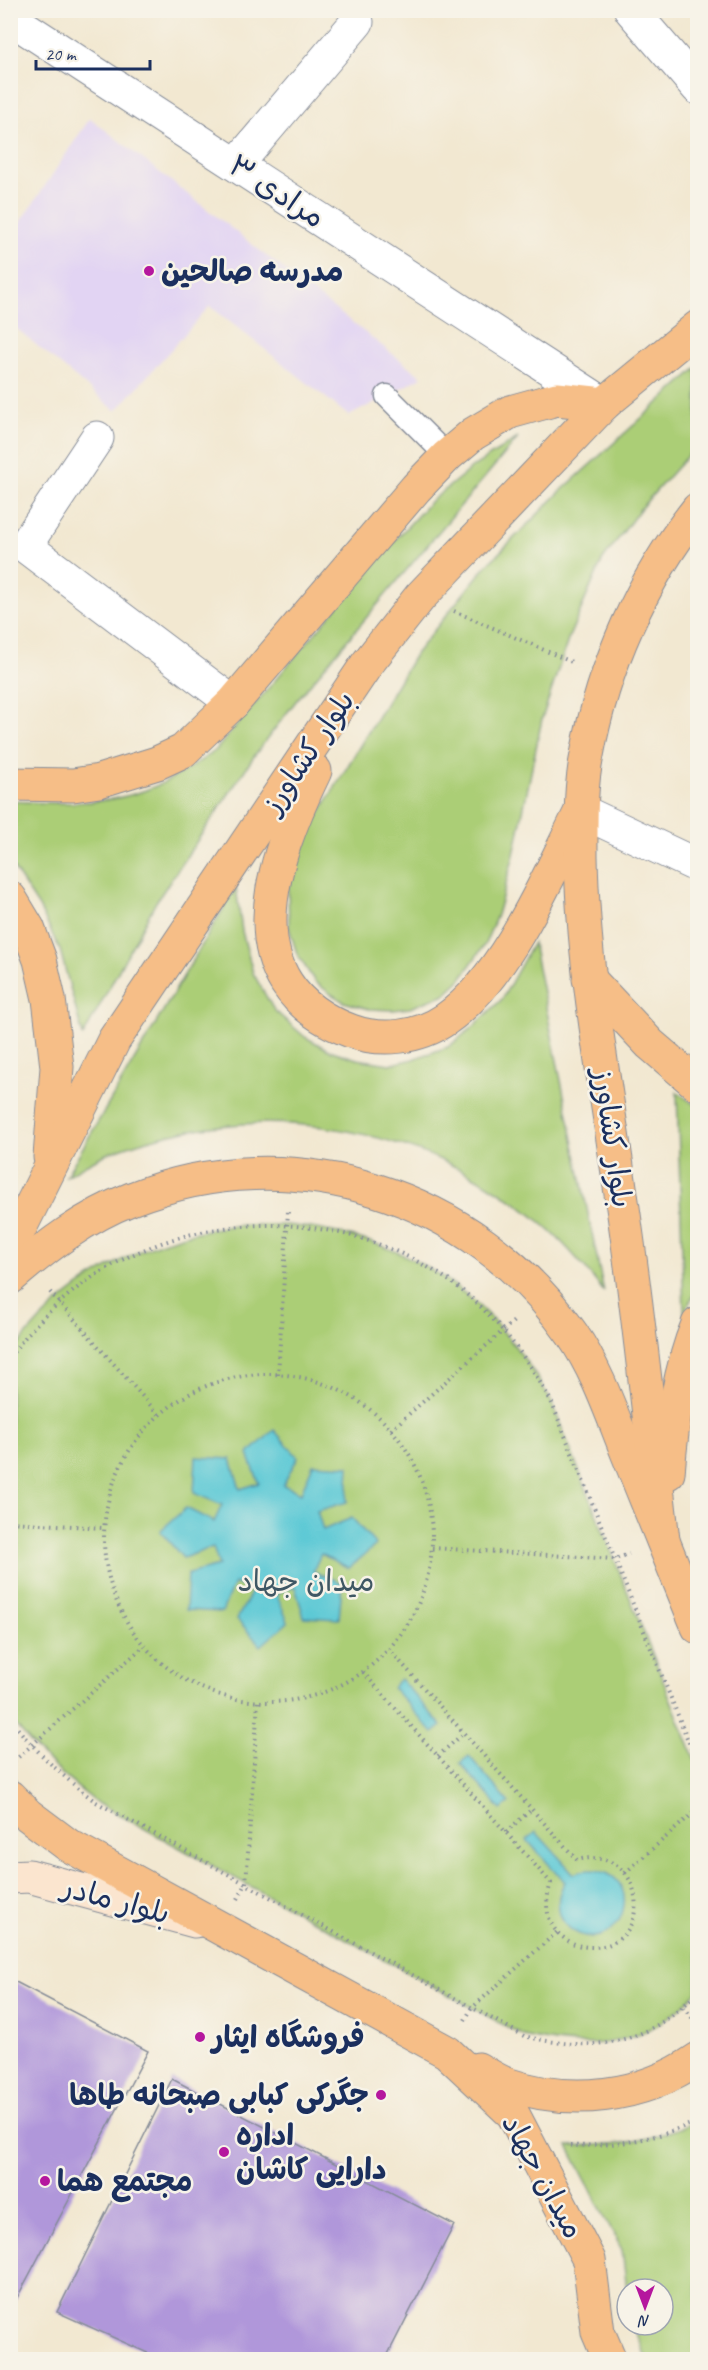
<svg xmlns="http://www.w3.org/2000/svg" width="708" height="2370" font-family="Caveat,'Playpen Sans Arabic',sans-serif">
  <rect width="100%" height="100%" fill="#f7f3e8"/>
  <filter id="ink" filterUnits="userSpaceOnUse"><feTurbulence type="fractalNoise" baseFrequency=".0167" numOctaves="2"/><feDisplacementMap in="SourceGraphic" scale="12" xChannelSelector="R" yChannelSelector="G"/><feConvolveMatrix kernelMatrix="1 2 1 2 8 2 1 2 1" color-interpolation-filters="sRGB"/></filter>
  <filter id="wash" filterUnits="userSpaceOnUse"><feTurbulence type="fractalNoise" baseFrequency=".008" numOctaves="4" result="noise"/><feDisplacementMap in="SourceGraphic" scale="24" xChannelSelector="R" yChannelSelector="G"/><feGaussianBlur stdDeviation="1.35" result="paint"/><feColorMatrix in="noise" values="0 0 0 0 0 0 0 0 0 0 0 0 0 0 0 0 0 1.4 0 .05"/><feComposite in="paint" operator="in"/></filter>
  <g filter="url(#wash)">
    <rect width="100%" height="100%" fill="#f2e8d1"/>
    <!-- built -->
    <polygon fill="#e2d4f3" points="90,118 422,377 349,416 210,306 116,411 11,324 11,237"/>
    <!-- green -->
    <g fill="#abce76" stroke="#637e6a" stroke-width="1.5">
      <polygon points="697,368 697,445 640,509 602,561 569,637 542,719 514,855 497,915 485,944 460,980 445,994 410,1008 393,1010 369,1009 344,1002 331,994 315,982 297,954 289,928 288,889 297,856 314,822 416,653 485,567 562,490"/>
      <path d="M518,438L296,701L257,752L156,902L83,1036L60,950L39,907L11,864V801C56,804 108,806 151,788C174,779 194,765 215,751L384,552L430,502L474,466Z"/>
      <path d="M236,887L242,931L253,973L274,1010L305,1037L329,1050L357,1059L390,1064L410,1060L448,1047L473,1027L502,999L533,943L604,1292C585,1267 564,1242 540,1222C423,1123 257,1097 114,1151C97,1157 81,1168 66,1176Z"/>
      <polygon points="677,1092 698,1107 697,1287 684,1314"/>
      <path d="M287,1225C412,1237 491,1294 551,1401L697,1765V1992C647,2046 593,2053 524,2036L96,1802C63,1777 36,1752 11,1719L10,1357C59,1284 146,1236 232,1226C250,1224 269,1225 287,1225Z"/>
      <path d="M697,2121V2359H647L632,2325H663V2289L627,2290L622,2250L568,2146C620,2145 649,2142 697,2121Z"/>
    </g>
    <!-- water -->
    <g fill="#5dc9d5" stroke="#3c7c9a" stroke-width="1.5">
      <polygon points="274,1430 298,1457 283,1485 301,1493 313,1464 349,1466 347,1502 317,1511 323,1530 352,1518 376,1545 349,1568 321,1554 313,1571 342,1583 339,1619 304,1617 295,1587 276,1593 288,1622 261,1646 237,1619 252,1591 234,1583 222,1612 186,1610 188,1574 219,1566 213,1547 183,1558 160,1531 186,1508 214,1522 222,1505 194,1493 196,1457 231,1459 240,1489 259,1483 248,1454"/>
      <polygon points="400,1679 442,1726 433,1733 392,1687"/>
      <polygon points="469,1756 509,1803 501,1810 460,1763"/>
      <path d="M536,1832L574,1874C582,1870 591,1869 600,1871C646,1882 620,1954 577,1933C556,1923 554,1899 565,1882L527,1840Z"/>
    </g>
    <g id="blocks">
      <!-- building -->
      <g fill="#b097da">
        <polygon points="698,1378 698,1443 696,1443 693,1391"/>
        <polygon points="10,1979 148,2051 10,2311"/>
        <polygon points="172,2079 454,2225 385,2360 163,2360 57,2312"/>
      </g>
    </g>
  </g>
  <g filter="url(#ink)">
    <use href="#blocks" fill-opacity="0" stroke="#868c98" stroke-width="1.5"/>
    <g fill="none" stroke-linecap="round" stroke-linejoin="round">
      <!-- lane casing -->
      <g stroke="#868c98" stroke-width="25">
        <polyline id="lane" points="387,396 447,456"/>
      </g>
      <!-- street casing -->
      <g stroke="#868c98" stroke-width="35">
        <g id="street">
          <polyline points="631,10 698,88"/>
          <polyline points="10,18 604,404"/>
          <polyline points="237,164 357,22"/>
          <polyline points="97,438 25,546 233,703"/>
          <polyline points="581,811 698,866"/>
        </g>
      </g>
      <!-- secondary casing -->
      <g stroke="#868c98" stroke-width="35">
        <polyline id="secondary" points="10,1877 29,1876 195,1921"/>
      </g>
      <!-- primary casing -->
      <g stroke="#868c98" stroke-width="35">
        <g id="primary">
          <path d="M315,771C272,860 226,984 351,1031C381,1042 419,1038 446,1019C505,978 547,879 579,815"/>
          <polyline points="10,784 73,785 99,781 157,763 183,751 233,703 416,488 447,456 473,434 510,412 557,399 604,404"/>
          <polyline points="10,898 28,928 40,960 49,999 57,1067 50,1157"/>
          <polyline points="589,979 650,1044 698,1085"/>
          <polyline points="10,1248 114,1040 367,664 420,597 604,404 698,327"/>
          <path d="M10,1278C47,1246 85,1217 131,1199C292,1135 474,1194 572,1334C597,1370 611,1412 627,1452C651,1511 674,1569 698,1627"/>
          <path d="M668,1473C672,1424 679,1370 698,1324"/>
          <path d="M663,1540C650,1427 639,1314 622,1201C606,1086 583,972 581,856C581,822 580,788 587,755C603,667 642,579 698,509"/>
          <polyline points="10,1797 28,1815 68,1845 447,2052 513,2114 589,2260 598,2332 610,2360"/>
          <path d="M478,2069C487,2074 496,2080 506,2084C571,2106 642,2098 698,2059"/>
        </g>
      </g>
      <!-- path -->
      <g stroke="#868c98" stroke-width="4" stroke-dasharray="1.5 4.5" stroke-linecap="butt">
        <polyline points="454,611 574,663"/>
        <polyline points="50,1292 159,1415"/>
        <path d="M10,1357C31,1326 61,1299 91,1278C195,1209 333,1207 439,1274C488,1305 523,1351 551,1401L698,1765"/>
        <circle cx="268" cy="1538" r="164"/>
        <polyline points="278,1375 288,1211"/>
        <polyline points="391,1430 514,1321"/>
        <polyline points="10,1522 103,1528"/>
        <polyline points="432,1548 615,1559 629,1554"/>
        <path d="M363,1672L551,1883C545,1901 545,1920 559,1934C569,1943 579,1947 592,1947C656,1948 648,1843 577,1860L389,1649"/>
        <path d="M10,1719C36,1752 63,1777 96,1802L524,2036C593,2053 647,2046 698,1992"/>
        <polyline points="438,1756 464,1733"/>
        <polyline points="14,1761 144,1646"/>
        <polyline points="506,1832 532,1809"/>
        <polyline points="625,1873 698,1809"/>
        <polyline points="238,1899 246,1884 258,1701"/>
        <polyline points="684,2007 696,2023"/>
        <polyline points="465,2020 472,2008 557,1932"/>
        <path d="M570,2146C621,2145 650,2141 698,2121"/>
      </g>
      <!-- lane -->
      <use href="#lane" stroke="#fff" stroke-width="22"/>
      <!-- street -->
      <use href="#street" stroke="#fff" stroke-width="33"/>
      <!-- secondary -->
      <use href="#secondary" stroke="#fbe5cf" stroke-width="33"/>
      <!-- primary -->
      <use href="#primary" stroke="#f6be87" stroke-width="33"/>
    </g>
  </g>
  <!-- markers -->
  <g fill="#b5179e" stroke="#f7f3e8" stroke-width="2">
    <circle cx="149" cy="271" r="6"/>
    <circle cx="200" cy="2037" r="6"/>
    <circle cx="381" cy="2095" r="6"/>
    <circle cx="224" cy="2152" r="6"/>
    <circle cx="45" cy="2181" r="6"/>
  </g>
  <g text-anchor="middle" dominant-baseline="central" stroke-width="5" stroke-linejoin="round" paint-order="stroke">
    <!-- street labels -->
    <g font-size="30" fill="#1b2f5e" stroke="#f7f3e8">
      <text transform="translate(277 191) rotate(33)">مرادی ۳</text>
      <text transform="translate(308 752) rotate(-56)">بلوار کشاورز</text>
      <text transform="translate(613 1138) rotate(82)">بلوار کشاورز</text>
      <text transform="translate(116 1900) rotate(15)">بلوار مادر</text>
      <text transform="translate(543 2176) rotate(61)">میدان جهاد</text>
    </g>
    <!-- poi labels -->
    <g font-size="30" font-weight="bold" fill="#1b2f5e" stroke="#f7f3e8" text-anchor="start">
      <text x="161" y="271">مدرسه صالحین</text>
      <text x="212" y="2037">فروشگاه ایثار</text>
      <text x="369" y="2095" text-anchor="end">جگرکی کبابی صبحانه طاها</text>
      <text x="236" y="2135">اداره<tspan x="236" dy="34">دارایی کاشان</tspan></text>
      <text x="57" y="2181">مجتمع هما</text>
    </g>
    <!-- park labels -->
    <g font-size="30" fill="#3f5764" stroke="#f7f3e8">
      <text x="306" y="1581">میدان جهاد</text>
    </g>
  </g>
  <!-- margin -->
  <rect width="708" height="2370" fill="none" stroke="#f7f3e8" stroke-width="36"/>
  <!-- north arrow -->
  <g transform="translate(645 2307) rotate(180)"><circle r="28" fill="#f7f3e8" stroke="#9fa5b1" stroke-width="1.5"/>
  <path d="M0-4.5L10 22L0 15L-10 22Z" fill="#b5179e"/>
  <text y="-9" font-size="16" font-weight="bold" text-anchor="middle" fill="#1b2f5e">N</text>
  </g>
  <!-- scale -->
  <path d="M36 60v9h114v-9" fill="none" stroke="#1b2f5e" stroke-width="3"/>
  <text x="45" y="60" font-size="18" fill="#1b2f5e" stroke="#f7f3e8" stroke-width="4.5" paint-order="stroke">20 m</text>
</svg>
